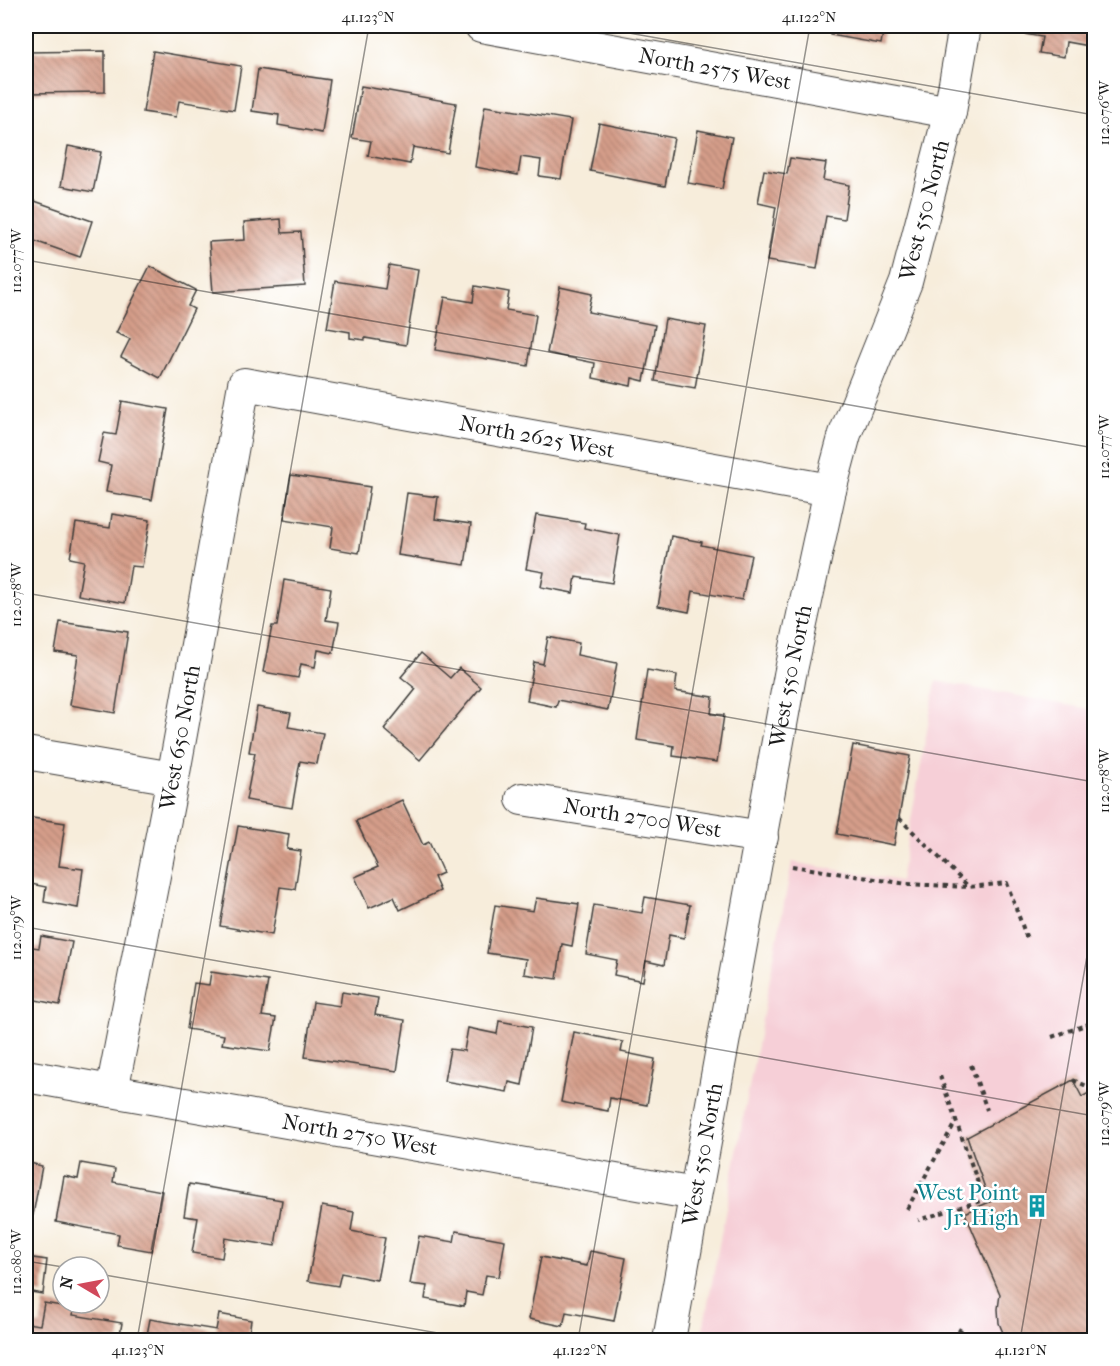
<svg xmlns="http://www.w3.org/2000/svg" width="1120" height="1366" font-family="'IM FELL French Canon',serif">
  <defs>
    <pattern id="building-back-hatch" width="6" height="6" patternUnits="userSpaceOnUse" patternTransform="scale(1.5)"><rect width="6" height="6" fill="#d69e8a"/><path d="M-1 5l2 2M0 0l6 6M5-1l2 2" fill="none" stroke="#ad8070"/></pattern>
  </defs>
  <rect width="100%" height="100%" fill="#fff"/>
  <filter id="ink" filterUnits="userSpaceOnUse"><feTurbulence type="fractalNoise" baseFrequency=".0167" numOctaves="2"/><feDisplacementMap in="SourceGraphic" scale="12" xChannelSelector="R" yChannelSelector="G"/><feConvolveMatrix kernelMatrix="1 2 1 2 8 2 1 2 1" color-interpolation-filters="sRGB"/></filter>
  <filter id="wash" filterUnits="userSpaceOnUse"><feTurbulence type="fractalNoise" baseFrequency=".008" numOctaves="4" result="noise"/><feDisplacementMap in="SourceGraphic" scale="24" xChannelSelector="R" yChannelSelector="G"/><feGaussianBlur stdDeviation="1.35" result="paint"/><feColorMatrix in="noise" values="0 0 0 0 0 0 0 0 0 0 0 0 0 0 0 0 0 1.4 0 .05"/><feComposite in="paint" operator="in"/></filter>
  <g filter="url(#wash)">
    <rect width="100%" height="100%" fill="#f7eddb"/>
    <!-- built -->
    <polygon fill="#f6cfd7" points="936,681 1094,710 1094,1340 701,1340 792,862 900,881"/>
    <g id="blocks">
      <!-- building -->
      <g fill="url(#building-back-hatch)">
        <polygon points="832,26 884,26 881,44 830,35"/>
        <polygon points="1026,26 1094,26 1094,47 1066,42 1064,57 1039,53 1042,37 1024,34"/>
        <polygon points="105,51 105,92 26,93 26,52"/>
        <polygon points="153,51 241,66 234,110 179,101 176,117 143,112"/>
        <polygon points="258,69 330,80 322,133 278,125 279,115 252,111"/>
        <polygon points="361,86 456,103 448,153 413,147 410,164 368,156 371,141 352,138"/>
        <polygon points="485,106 571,120 561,179 539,176 541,160 521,157 518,175 475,167"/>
        <polygon points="599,123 674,138 665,186 590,171"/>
        <polygon points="698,130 732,137 722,189 688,183"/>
        <polygon points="68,146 101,152 93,192 61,186"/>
        <polygon points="790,158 826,163 823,180 849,185 844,219 826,216 817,269 767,261 776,207 758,203 764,170 787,174"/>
        <polygon points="26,198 92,221 80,257 26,238"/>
        <polygon points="281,219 282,233 301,232 305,286 213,292 209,242 245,240 244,222"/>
        <polygon points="389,265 418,270 406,345 365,338 365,340 350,338 350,332 327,328 335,281 385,289"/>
        <polygon points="150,266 196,290 188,306 194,309 160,378 121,357 130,339 116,333"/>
        <polygon points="475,286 509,292 506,310 536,315 528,366 435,350 445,297 473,302"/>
        <polygon points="560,287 592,294 588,312 655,325 644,381 632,378 631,386 593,378 595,363 547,353"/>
        <polygon points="665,319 706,326 695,388 655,381"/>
        <polygon points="122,401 168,409 152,500 106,492 111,465 98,462 104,433 116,435"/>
        <polygon points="291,475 370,487 359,553 330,548 333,527 284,519"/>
        <polygon points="407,493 438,497 435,519 471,524 465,565 398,555"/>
        <polygon points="112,514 150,520 142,567 131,566 125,603 78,595 84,561 70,558 76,523 110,528"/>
        <polygon points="536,515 585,523 584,528 620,535 612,583 576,577 573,593 541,587 544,572 526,569"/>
        <polygon points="671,536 702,542 701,545 751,555 742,600 693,591 689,612 658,606"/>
        <polygon points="284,580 331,588 326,620 339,622 333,653 318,650 315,667 301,664 298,678 263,672 272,626 277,626"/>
        <polygon points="60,622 128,632 115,713 70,705 78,655 55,652"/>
        <polygon points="548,637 579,643 577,655 617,663 608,710 558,700 556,707 527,701 534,662 543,664"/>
        <polygon points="421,653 450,678 459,668 481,687 420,760 384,729 416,689 401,677"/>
        <polygon points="647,670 677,675 675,691 713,697 711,714 724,715 717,762 673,756 674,746 637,740"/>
        <polygon points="257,707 291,713 288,727 323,733 317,764 300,761 292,808 246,800 255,753 249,752"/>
        <polygon points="853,745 910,756 894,845 837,834"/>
        <polygon points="402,800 423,845 429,842 443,873 434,877 440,891 400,910 394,897 369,908 355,877 378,867 356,821"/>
        <polygon points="26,817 65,823 59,866 83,869 78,908 44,902 46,887 26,883"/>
        <polygon points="238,826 289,834 287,849 301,851 295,889 280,887 272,935 220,926"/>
        <polygon points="645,897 690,905 684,938 669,935 664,965 646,961 643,981 614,975 617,960 586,954 594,905 642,913"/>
        <polygon points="536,898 579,904 572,946 562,944 557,979 524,974 526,959 487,953 495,905 533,911"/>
        <polygon points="41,936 72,942 60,1005 26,998 26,946 39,948"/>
        <polygon points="211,972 268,981 262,1016 276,1018 270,1051 222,1044 224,1035 187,1029 194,983 209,985"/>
        <polygon points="342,992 378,998 375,1015 405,1020 397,1071 305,1057 313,1002 340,1006"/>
        <polygon points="499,1021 532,1027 522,1085 509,1082 507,1092 444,1081 450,1049 464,1051 468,1028 497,1034"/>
        <polygon points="574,1032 623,1042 621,1052 655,1059 647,1105 610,1098 608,1111 561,1102"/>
        <polygon points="1073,1080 1082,1097 1094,1090 1094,1340 1006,1340 999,1323 998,1309 1000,1294 965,1213 996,1199 986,1191 967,1137"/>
        <polygon points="26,1162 42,1166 33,1215 26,1214"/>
        <polygon points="81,1163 115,1169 113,1182 162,1191 151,1251 117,1245 119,1234 56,1222 64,1176 78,1179"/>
        <polygon points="189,1184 282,1200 275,1246 225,1238 222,1258 192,1253 198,1218 184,1216"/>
        <polygon points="322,1206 354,1212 351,1231 385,1238 377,1280 341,1273 338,1286 308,1281"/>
        <polygon points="456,1231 505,1240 499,1277 486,1275 482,1295 466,1292 464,1306 425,1299 427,1286 410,1284 419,1236 454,1242"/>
        <polygon points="590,1251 626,1258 614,1321 566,1312 563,1326 529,1319 541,1257 587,1266"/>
        <polygon points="26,1257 47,1260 43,1294 26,1291"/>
        <polygon points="44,1303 74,1308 73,1315 122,1323 119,1340 26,1340 26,1323 40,1325"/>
        <polygon points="219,1314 251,1320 248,1340 146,1340 150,1319 216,1330"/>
      </g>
    </g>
  </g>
  <g filter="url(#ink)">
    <use href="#blocks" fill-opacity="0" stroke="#3d3b39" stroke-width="1.5"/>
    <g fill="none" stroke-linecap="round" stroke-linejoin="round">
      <!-- minor casing -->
      <g stroke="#3d3b39" stroke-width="34">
        <g id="minor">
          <path id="s1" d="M481,26L950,112"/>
          <polyline points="26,753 173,778"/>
          <path id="s2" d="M522,799L762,837"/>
          <path id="s3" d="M26,1076L695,1194"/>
          <path id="s4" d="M112,1091L173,778L244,384L830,490"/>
          <path id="s5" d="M669,1340L790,675L830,490L845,434L906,282L950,112L965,26"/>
        </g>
      </g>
      <!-- path -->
      <g stroke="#3d3b39" stroke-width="4" stroke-dasharray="4.5 4.5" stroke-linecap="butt">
        <polyline points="899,818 968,886"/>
        <polyline points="792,866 907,884 969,887 1007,883 1027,939"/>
        <polyline points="1052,1037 1094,1022"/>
        <polyline points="971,1065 987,1110"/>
        <polyline points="940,1076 956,1121"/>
        <polyline points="1073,1080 1089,1087 1094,1084"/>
        <polyline points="907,1209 956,1121 984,1200 918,1220"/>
        <polyline points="958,1329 977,1340"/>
      </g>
      <!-- minor -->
      <use href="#minor" stroke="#fff" stroke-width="32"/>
    </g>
  </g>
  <!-- ticks -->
  <path fill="none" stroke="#1c1c1c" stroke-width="1.5" stroke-opacity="0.45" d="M589,26L1094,115M26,260L1094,448M26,593L1094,782M26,927L1094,1116M26,1261L63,1267M99,1274L478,1340M137,1340L369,26M578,1340L810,26M1020,1340L1094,916"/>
  <!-- icons -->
  <defs>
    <g id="building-bare" transform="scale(1.8)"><path d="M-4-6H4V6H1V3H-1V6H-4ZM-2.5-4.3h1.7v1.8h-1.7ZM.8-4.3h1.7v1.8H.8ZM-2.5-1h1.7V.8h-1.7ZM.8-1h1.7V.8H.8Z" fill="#0f9aa8" stroke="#fff" stroke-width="2.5" paint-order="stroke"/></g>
  </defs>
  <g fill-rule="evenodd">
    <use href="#building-bare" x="1037" y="1206"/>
  </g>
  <g text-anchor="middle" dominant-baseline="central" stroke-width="5" stroke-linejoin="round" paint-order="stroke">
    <!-- street labels -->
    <g font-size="22" fill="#1c1c1c" stroke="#fff">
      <text stroke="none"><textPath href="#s1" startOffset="238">North 2575 West</textPath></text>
      <text stroke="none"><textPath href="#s5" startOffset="1161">West 550 North</textPath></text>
      <text stroke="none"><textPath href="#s4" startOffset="1017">North 2625 West</textPath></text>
      <text stroke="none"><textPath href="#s5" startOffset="675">West 550 North</textPath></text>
      <text stroke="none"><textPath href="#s4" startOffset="360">West 650 North</textPath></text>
      <text stroke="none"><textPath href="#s2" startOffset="122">North 2700 West</textPath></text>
      <text stroke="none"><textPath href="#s3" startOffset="339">North 2750 West</textPath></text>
      <text stroke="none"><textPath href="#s5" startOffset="189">West 550 North</textPath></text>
    </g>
    <!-- culture labels -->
    <g font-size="22" fill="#0d838f" stroke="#fff" text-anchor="end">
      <text x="1019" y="1193">West Point<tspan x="1019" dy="25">Jr. High</tspan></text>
    </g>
  </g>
  <!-- margin -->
  <rect width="1120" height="1366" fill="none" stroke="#fff" stroke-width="66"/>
  <!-- north arrow -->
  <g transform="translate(81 1285) rotate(280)"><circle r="28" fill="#ffffff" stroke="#a4a4a4" stroke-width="1.5"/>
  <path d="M0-4.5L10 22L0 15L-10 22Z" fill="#d1495b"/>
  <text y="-9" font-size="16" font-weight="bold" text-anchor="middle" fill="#1c1c1c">N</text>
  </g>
  <rect x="33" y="33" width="1054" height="1300" fill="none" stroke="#1c1c1c" stroke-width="2"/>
  <g font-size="15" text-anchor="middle" fill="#1c1c1c">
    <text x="368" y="22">41.123°N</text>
    <text x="809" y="22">41.122°N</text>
    <text transform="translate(1104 113) rotate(-90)" y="5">112.076°W</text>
    <text transform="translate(16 261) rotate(-90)" y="5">112.077°W</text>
    <text transform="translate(1104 447) rotate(-90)" y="5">112.077°W</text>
    <text transform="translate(16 595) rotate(-90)" y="5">112.078°W</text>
    <text transform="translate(1104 781) rotate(-90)" y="5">112.078°W</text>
    <text transform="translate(16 928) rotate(-90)" y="5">112.079°W</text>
    <text transform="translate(1104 1114) rotate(-90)" y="5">112.079°W</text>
    <text transform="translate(16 1262) rotate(-90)" y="5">112.080°W</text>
    <text x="138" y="1355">41.123°N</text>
    <text x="580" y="1355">41.122°N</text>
    <text x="1021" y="1355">41.121°N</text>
  </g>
</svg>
